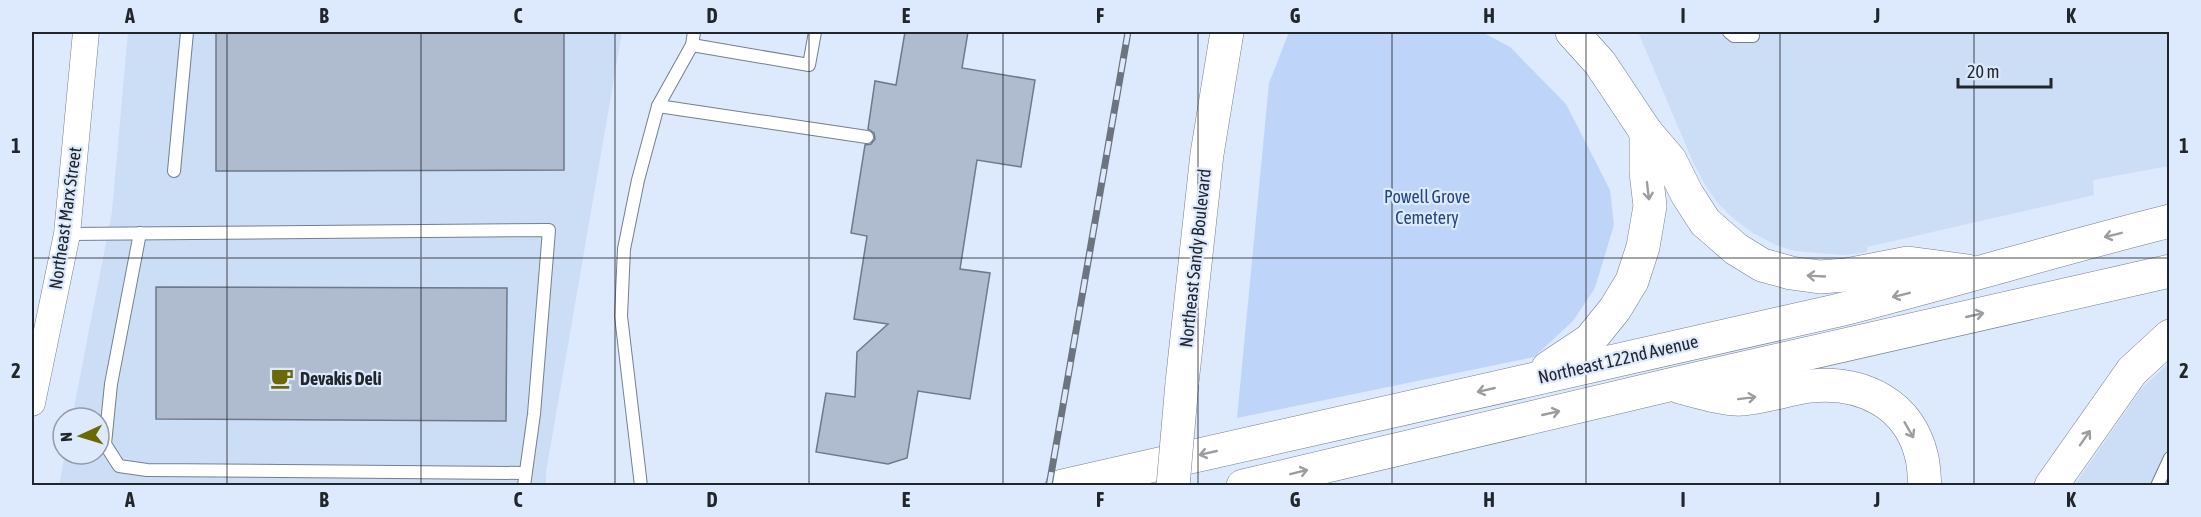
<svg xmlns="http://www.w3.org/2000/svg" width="2201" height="517" font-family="'Asap Condensed',sans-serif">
  <rect width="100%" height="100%" fill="#dde9fc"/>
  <!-- built -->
  <g fill="#ccddf6">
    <polygon points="128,32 622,32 546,472 546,485 59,486 65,454 99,454 99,418 72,418 112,212"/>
    <polygon points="1638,32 2169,32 2169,166 2093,180 2094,195 1867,247 1867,252 1844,255 1795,251 1776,245 1753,233 1734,219 1717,202 1704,183 1693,162"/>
    <polygon points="2169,363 2169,485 2074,486 2141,389"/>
  </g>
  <!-- green -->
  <polygon fill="#bed5f9" points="1289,32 1482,32 1510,47 1566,104 1610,190 1614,225 1595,288 1573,321 1534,357 1237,418 1269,83"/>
  <!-- building -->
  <g fill="#afbbce" stroke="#6e798a" stroke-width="1.5">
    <polygon points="216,32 564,32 564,170 216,171"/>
    <polygon points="905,32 968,32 962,68 1035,80 1021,167 977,160 960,269 990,273 970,399 918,391 907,458 888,464 816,452 826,393 855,397 857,352 888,324 854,319 867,236 851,233 865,145 871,144 875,139 874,133 868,129 875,81 896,85"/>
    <polygon points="156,287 507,288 506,421 156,419"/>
  </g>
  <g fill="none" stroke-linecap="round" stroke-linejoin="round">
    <!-- lane casing -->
    <g stroke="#747f90" stroke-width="14">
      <g id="lane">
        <polyline points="1729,32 1734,36 1753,36"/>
        <polyline points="692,45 809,65 815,32"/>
        <polyline points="658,106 867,137"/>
        <polyline points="174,171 187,32"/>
        <polyline points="140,233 111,384 105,444 119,466 147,470 524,473"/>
        <polyline points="67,234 549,230 534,414 524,486"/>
        <polyline points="641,486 621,316 624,249 638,180 658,106 692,45 694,32"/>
        <polyline points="2157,486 2170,458"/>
      </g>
    </g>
    <!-- street casing -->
    <g stroke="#747f90" stroke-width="27">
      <polyline id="street" points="32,403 67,234 86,32"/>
    </g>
    <!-- primary casing -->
    <g stroke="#747f90" stroke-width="34">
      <g id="primary">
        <polyline points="1572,32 1600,63 1646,132 1670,160 1687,194 1705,222 1736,249 1762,265 1791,273 1820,277 1846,275 1908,263 1968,271"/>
        <polyline points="1548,368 1590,340 1615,309 1632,281 1643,247 1650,206 1646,172 1646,132"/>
        <polyline points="1182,383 1207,154 1227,32"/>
        <path d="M1680,387C1696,391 1728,401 1743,399C1766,397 1788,389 1811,386C1863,381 1910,404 1922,458C1924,467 1924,477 1925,486"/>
        <path d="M1062,486L1835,311C1947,283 2058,249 2170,221"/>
        <polyline points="1243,486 1669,385 2170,271"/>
        <polyline points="2051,486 2132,371 2170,336"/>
      </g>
    </g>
    <!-- lane -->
    <use href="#lane" stroke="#fff" stroke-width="12"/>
    <!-- street -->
    <use href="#street" stroke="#fff" stroke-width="26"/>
    <!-- primary -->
    <use href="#primary" stroke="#fff" stroke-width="33"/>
    <!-- rail casing -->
    <g stroke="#6c747f" stroke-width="7">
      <polyline id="rail" points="1049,486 1128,32"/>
    </g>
    <!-- rail -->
    <use href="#rail" stroke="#dde9fc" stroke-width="4.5" stroke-dasharray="14" stroke-linecap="butt"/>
    <!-- primary-bridge casing -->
    <g stroke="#747f90" stroke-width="34" stroke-linecap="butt">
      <polyline id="primary-bridge" points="1173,486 1182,383"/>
    </g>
    <!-- primary-bridge -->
    <use href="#primary-bridge" stroke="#fff" stroke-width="33"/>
  </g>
  <!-- one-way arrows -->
  <defs><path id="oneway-shaft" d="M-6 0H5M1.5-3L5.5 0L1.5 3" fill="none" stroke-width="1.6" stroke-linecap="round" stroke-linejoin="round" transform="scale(1.5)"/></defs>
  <g stroke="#9b9da0">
    <use href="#oneway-shaft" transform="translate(1648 191) rotate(83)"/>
    <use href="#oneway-shaft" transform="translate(2113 235) rotate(166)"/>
    <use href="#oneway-shaft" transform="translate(1816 276) rotate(-177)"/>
    <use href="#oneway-shaft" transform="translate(1901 295) rotate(166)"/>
    <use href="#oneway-shaft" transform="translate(1975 315) rotate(-13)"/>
    <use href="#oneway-shaft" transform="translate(1486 390) rotate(167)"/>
    <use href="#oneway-shaft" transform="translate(1747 398) rotate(-7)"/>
    <use href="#oneway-shaft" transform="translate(1551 413) rotate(-13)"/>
    <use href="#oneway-shaft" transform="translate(1909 430) rotate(60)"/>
    <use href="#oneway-shaft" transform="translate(2085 438) rotate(-55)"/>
    <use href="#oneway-shaft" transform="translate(1208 453) rotate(167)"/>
    <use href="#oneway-shaft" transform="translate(1299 472) rotate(-14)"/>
  </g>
  <!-- grid -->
  <path fill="none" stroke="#21262d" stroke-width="1.5" stroke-opacity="0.55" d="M227,32V486M421,32V486M615,32V486M809,32V486M1003,32V486M1198,32V486M1392,32V486M1586,32V486M1780,32V486M1974,32V486M32,258H2170"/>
  <!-- icons -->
  <defs>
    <g id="cafe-bare" transform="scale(1.8)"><path d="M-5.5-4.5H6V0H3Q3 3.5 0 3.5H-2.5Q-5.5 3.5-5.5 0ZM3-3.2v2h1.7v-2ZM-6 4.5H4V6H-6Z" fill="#6a6904" stroke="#dde9fc" stroke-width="2.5" paint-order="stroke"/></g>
  </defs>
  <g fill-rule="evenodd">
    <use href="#cafe-bare" x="282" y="378"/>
  </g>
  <g text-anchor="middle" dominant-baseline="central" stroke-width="4.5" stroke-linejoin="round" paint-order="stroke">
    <!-- park labels -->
    <g font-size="18" fill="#214680" stroke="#dde9fc">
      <text x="1427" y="196">Powell Grove<tspan x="1427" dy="21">Cemetery</tspan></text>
    </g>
    <!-- street labels -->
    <g font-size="18" fill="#21262d" stroke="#dde9fc">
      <text transform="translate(65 218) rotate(-82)">Northeast Marx Street</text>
      <text transform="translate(1195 258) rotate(-84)">Northeast Sandy Boulevard</text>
      <text transform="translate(1618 359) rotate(-13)">Northeast 122nd Avenue</text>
    </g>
    <!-- poi labels -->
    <g font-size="18" font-weight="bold" fill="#21262d" stroke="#dde9fc" text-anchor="start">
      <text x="300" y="378">Devakis Deli</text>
    </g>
  </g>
  <!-- border -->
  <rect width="2201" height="517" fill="none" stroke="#dde9fc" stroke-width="66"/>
  <!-- north arrow -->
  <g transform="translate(81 436) rotate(266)"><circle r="28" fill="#dde9fc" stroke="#929ba9" stroke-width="1.5"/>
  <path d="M0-4.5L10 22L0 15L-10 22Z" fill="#6a6904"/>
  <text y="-9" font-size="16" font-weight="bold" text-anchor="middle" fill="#21262d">N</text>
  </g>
  <!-- scale -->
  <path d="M1958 78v9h93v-9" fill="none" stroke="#21262d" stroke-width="3"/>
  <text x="1967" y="78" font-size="18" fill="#21262d" stroke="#dde9fc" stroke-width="4.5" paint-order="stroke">20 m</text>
  <rect x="33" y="33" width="2135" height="451" fill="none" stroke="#21262d" stroke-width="2"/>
  <g font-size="20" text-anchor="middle" font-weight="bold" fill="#21262d">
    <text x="130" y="23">A</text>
    <text x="324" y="23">B</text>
    <text x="518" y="23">C</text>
    <text x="712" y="23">D</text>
    <text x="906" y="23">E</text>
    <text x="1100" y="23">F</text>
    <text x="1295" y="23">G</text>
    <text x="1489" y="23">H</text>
    <text x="1683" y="23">I</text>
    <text x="1877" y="23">J</text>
    <text x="2071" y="23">K</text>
    <text x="16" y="153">1</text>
    <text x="2184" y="153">1</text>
    <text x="16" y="378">2</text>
    <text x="2184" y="378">2</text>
    <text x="130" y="507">A</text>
    <text x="324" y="507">B</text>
    <text x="518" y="507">C</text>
    <text x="712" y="507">D</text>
    <text x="906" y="507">E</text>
    <text x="1100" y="507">F</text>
    <text x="1295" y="507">G</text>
    <text x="1489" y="507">H</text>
    <text x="1683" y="507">I</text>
    <text x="1877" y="507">J</text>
    <text x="2071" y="507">K</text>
  </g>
</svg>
